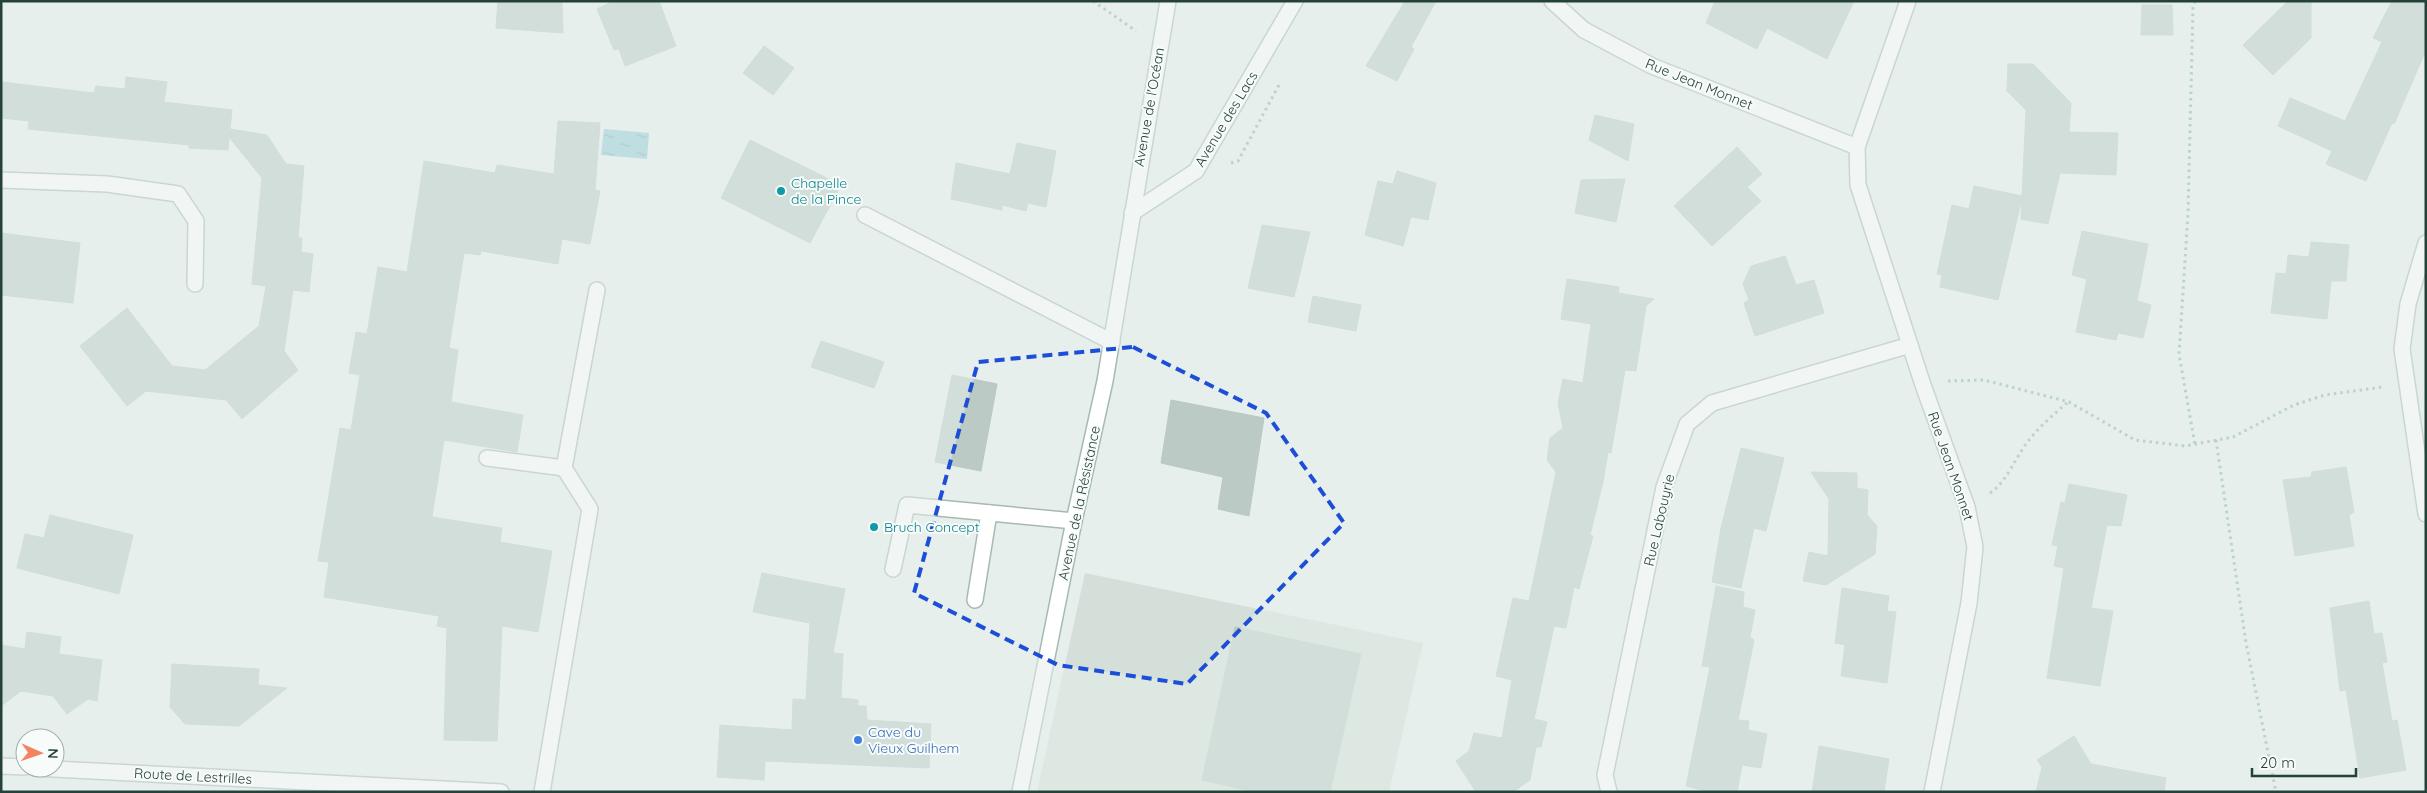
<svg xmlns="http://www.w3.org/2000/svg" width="2427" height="793" font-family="Quicksand,sans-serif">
  <defs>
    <pattern id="water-ripples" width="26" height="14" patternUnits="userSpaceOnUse" patternTransform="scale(1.25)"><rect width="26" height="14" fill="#8ec9d4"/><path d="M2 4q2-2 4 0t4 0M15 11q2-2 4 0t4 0" fill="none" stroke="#74a5ad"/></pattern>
  </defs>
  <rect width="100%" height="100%" fill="#e6efeb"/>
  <!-- built -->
  <polygon fill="#d4dfda" points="1085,573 1423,643 1389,792 1037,792"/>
  <!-- water -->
  <polygon fill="url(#water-ripples)" points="604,129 649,133 647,159 601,155"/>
  <!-- building -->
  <g fill="#bbcac4" stroke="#b8c9c2">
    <polygon points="498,1 562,1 563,33 496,28"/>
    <polygon points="614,1 659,1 676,46 625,66 619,49 614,50 597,9"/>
    <polygon points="1405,1 1436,1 1411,47 1414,49 1397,81 1366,66"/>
    <polygon points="1715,1 1854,1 1827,59 1767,28 1757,49 1706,23"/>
    <polygon points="2288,1 2311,1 2311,38 2273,75 2243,45"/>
    <polygon points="2392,1 2426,1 2426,50 2394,124 2392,123 2366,181 2326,164 2332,151 2278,126 2290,98 2345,121 2382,42 2373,38"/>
    <polygon points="2142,5 2172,5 2173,35 2141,35"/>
    <polygon points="764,46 794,68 773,95 743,73"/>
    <polygon points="2008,64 2033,64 2071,103 2069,132 2118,133 2116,175 2060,173 2048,224 2021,219 2022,198 1998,300 1940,287 1942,275 1937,274 1952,205 1969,209 1974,186 2022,196 2026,110 2007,91"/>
    <polygon points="126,77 167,82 164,102 232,110 230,129 267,135 286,164 304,166 298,238 302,238 301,252 313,254 309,292 293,290 284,351 298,370 242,419 226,400 146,391 127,406 80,346 127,308 172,366 205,370 259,326 266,286 252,284 262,178 229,137 228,150 189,148 189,145 28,129 29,121 1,118 1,82 94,93 96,86 125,89"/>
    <polygon points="1595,115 1634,124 1628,161 1589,140"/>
    <polygon points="558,121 600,123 595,190 600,191 590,244 562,239 558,264 481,251 480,255 464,253 449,348 458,350 451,402 523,415 517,452 444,440 432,517 502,528 500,542 552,551 538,632 502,626 497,741 444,740 447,628 437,626 439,616 324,597 329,562 318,561 340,428 351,430 360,375 349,373 356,332 367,334 378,267 407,272 424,161 495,173 497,165 554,174"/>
    <polygon points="750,140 841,185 810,243 721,198"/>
    <polygon points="1017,143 1056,151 1046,207 1028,203 1026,211 1002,205 1002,210 951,199 956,163 1010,174"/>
    <polygon points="1737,147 1762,174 1747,187 1761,201 1712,246 1674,206"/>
    <polygon points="1397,171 1436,183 1428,220 1411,217 1403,246 1365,235 1378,181 1393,184"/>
    <polygon points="1625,179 1616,222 1575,213 1581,180"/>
    <polygon points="1262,225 1310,232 1294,297 1248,288"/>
    <polygon points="2082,231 2148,244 2137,301 2151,305 2143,338 2118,333 2116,340 2076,332 2087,279 2072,275"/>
    <polygon points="1,233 80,243 73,303 1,295"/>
    <polygon points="2311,242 2349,245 2346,281 2331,281 2327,319 2271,313 2276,273 2286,274 2288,255 2309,257"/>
    <polygon points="1785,256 1796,285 1814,280 1824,313 1755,336 1744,303 1749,300 1743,284 1751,266"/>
    <polygon points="1567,279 1619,287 1618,293 1654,299 1646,306 1636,371 1625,370 1611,453 1608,452 1603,482 1590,535 1593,536 1579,589 1574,587 1566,628 1554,626 1534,719 1547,722 1541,747 1536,747 1530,780 1513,792 1476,792 1456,761 1469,751 1474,733 1502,738 1512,680 1496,676 1513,598 1529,601 1556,472 1547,460 1550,438 1563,428 1558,403 1563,379 1583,383 1591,324 1561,319"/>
    <polygon points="1313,296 1361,305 1356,331 1308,322"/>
    <polygon points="821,341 884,362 874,388 811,367"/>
    <polygon points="952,375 997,384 981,471 935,462"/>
    <polygon points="1171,400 1264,418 1249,516 1218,509 1223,477 1161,463"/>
    <polygon points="1741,448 1784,458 1766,531 1754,528 1741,588 1712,582 1721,528"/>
    <polygon points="2346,467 2354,512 2349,515 2354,546 2295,556 2283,480 2311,477 2312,472"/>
    <polygon points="1811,472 1857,473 1857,488 1868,490 1867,515 1877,526 1875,554 1826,585 1803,581 1809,552 1828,556 1829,499"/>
    <polygon points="2069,484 2127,495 2121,526 2107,525 2091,608 2113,611 2100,686 2047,678 2064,568 2054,566 2058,546 2052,545 2061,502 2065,503"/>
    <polygon points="50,515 133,535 119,594 17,568 25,534 44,538"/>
    <polygon points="762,573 845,589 833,653 843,654 841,698 858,700 858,706 866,706 867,720 931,724 929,768 765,761 764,780 717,777 720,725 792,730 793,699 806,700 810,623 753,612"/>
    <polygon points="1716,586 1744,592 1743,607 1755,610 1750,637 1754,640 1738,720 1749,721 1748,730 1767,734 1761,768 1742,765 1737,792 1709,792 1686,786 1710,667 1702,666"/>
    <polygon points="1842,588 1889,596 1887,611 1896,612 1887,683 1841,676 1845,645 1835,643"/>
    <polygon points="2369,601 2374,634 2382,633 2387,662 2382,663 2392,721 2397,720 2406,770 2360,778 2346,690 2340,691 2330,608"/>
    <polygon points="1235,627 1361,654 1330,792 1255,792 1202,780"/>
    <polygon points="27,632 61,637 59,654 102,660 97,701 88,699 67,714 53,696 21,691 1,706 1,645 25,649"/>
    <polygon points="172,664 259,669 258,685 287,688 239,726 185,724 170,707"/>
    <polygon points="2074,736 2091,764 2166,778 2164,792 2036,792 2042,767 2037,760"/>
    <polygon points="1819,746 1889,759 1884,792 1812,792"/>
  </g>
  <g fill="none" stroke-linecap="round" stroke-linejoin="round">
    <!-- service casing -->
    <g stroke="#a8b8b2" stroke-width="18">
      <g id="service">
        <polyline points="865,215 1112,342"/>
        <polyline points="893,569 907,505 1074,521"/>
        <polyline points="975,600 989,513"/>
      </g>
    </g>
    <!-- pedestrian casing -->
    <g stroke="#a8b8b2" stroke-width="18">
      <polyline id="pedestrian" points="1552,1 1584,30"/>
    </g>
    <!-- minor casing -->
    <g stroke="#a8b8b2" stroke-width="18">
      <g id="minor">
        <polyline points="1908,1 1857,147 1858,185 1923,385 1967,507 1975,547 1969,603 1932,792"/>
        <polyline points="1584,30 1652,66 1857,147"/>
        <polyline points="1,180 107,184 178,194 196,221 195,284"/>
        <polyline points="2426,243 2408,304 2402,349 2426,514"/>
        <polyline points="487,458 564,468"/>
        <polyline points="542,792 590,509 564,468 597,290"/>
        <polyline points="1609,792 1605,775 1664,487 1687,424 1712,403 1910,345"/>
      </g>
    </g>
    <!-- tertiary casing -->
    <g stroke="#a8b8b2" stroke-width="18">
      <g id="tertiary">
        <polyline points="1,766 25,767"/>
        <polyline points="35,768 501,792"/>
      </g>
    </g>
    <!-- secondary casing -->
    <g stroke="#a4bbb3" stroke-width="18">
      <g id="secondary">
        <polyline points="1132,213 1196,171 1295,1"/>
        <polyline points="1020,792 1074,521 1105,381 1168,1"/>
      </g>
    </g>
    <!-- path -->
    <g stroke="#86b3a5" stroke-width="3" stroke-dasharray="2.5 4" stroke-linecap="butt">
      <polyline points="1093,1 1136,31"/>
      <polyline points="2195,1 2193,6 2188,214 2179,354 2195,445"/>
      <polyline points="1231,163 1238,161 1280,83"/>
      <polyline points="1948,381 1984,380 2069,402 2135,440 2185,446 2233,437 2294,405 2325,395 2383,387"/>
      <polyline points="2216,440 2246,643 2276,792"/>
      <path d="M1990,493C2008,481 2015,457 2029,440C2040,426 2054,414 2068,402"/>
    </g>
    <!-- service -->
    <use href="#service" stroke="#fff" stroke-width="15"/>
    <!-- pedestrian -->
    <use href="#pedestrian" stroke="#fff" stroke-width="15"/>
    <!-- minor -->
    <use href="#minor" stroke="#fff" stroke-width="15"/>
    <!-- tertiary -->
    <use href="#tertiary" stroke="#fff" stroke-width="15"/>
    <!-- secondary -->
    <use href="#secondary" stroke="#fff" stroke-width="15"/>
  </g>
  <!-- marked area -->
  <path d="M0 0H2427V793H0ZM1133,347L1266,413L1344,523L1187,684L1058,665L914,593L978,362Z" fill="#e6efeb" fill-opacity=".55" fill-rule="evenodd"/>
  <path fill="none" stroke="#1d4ed8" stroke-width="4" stroke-dasharray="10 6" stroke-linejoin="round" d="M1133,347L1266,413L1344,523L1187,684L1058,665L914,593L978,362Z"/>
  <!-- markers -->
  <g fill="#0f9aa8" stroke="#f7fbf9" stroke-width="2">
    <circle cx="781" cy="191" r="5"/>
    <circle cx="874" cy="527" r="5"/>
  </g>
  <circle fill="#3f7fe0" stroke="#f7fbf9" stroke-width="2" cx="858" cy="740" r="5"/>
  <g text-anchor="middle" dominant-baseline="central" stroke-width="4" stroke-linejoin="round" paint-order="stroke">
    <!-- street labels -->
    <g font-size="14" fill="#24423a" stroke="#f7fbf9">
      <text transform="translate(1699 84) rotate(22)">Rue Jean Monnet</text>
      <text transform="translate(1149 107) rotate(-80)">Avenue de l'Océan</text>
      <text transform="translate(1226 119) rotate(-59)">Avenue des Lacs</text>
      <text transform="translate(1951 466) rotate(71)">Rue Jean Monnet</text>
      <text transform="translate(1079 503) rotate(-78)">Avenue de la Résistance</text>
      <text transform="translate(1659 520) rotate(-77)">Rue Labouyrie</text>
      <text transform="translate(193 776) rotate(3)">Route de Lestrilles</text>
    </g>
    <!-- culture labels -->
    <g font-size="14" fill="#0d838f" stroke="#f7fbf9" text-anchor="start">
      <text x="791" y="183">Chapelle<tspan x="791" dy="16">de la Pince</tspan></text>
      <text x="884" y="527">Bruch Concept</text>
    </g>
    <!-- shop labels -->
    <g font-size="14" fill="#366cbe" stroke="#f7fbf9" text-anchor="start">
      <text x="868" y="732">Cave du<tspan x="868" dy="16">Vieux Guilhem</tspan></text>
    </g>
  </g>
  <!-- border -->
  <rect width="2427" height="793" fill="none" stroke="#24423a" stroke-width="5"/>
  <!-- north arrow -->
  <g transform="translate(40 753) rotate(92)"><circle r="24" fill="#f7fbf9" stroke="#a3b1ad"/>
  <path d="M0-4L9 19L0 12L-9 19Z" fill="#f4845f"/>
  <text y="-8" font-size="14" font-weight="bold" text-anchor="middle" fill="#24423a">N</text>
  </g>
  <!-- scale -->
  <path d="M2252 768v8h104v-8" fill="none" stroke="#24423a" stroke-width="2.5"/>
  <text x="2260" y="768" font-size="15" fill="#24423a" stroke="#f7fbf9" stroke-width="4" paint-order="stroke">20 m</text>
</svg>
